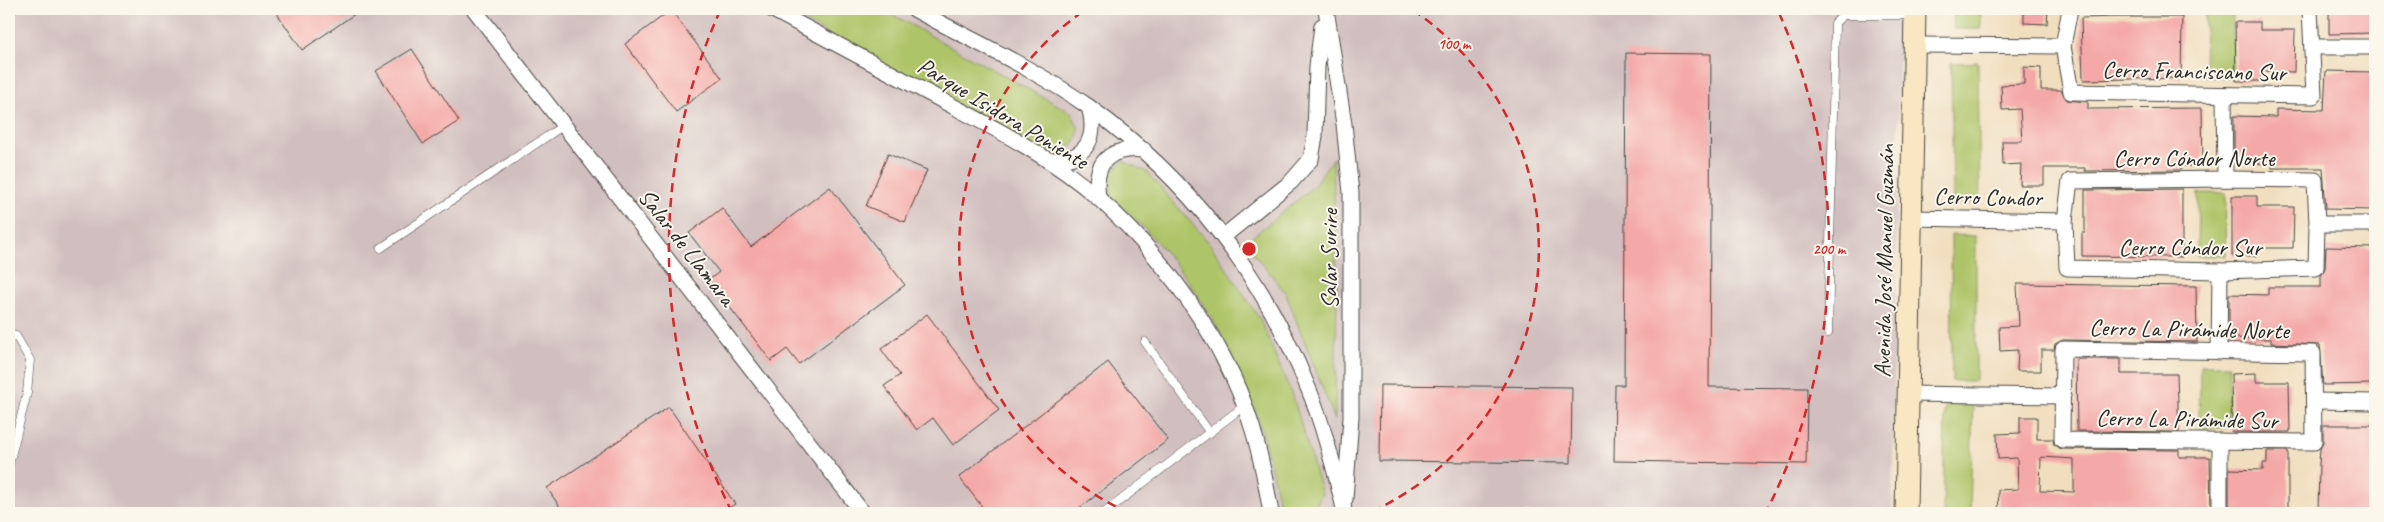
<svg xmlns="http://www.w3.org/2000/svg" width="2384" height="522" font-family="Caveat,sans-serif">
  <rect width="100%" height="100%" fill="#fbf7ec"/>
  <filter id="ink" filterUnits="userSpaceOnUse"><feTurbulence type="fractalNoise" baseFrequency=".02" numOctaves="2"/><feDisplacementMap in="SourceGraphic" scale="10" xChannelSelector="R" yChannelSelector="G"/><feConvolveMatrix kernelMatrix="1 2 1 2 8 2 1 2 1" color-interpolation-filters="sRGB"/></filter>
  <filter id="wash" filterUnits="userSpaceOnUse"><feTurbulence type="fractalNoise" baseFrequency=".0096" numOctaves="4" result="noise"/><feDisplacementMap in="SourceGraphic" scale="20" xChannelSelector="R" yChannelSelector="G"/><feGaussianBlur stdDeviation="1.12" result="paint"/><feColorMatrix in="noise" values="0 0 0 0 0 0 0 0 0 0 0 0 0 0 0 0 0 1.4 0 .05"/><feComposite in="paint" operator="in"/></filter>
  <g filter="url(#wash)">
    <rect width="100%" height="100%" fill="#f1debf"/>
    <!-- industrial -->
    <polygon fill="#d1bfbf" points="9,9 1900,9 1892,513 9,513"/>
    <!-- green -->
    <g fill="#aec468" stroke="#6c784a">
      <polygon points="782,9 882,9 1072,113 1079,129 1075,143 1062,152 1044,152"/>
      <polygon points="1953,9 1981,9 1981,29 1954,29"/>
      <polygon points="2205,14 2233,15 2232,78 2204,77"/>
      <polygon points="1978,62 1980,203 1953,203 1951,63"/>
      <polygon points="1333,158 1337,287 1335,420 1285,292 1245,243 1312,188"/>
      <path d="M1123,161L1147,172L1210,244L1260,319L1294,400L1322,494L1314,509L1294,512L1280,507C1271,472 1265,434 1251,400C1223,327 1174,248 1112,199L1108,175Z"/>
      <polygon points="2198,193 2226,193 2225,256 2197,256"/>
      <polygon points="1951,235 1976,236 1976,381 1952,381"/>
      <polygon points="2200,365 2229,365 2228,428 2199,428"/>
      <polygon points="1945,404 1973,404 1970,513 1943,513"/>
    </g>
    <g id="blocks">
      <!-- building -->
      <g fill="#f4a9a8" fill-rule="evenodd">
        <polygon points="274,9 362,9 302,50"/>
        <polygon points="2024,9 2048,9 2047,24 2024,23"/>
        <polygon points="2329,9 2375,10 2375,33 2329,34"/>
        <polygon points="671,10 722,78 676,112 625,44"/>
        <polygon points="2118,17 2182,17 2181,78 2083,80 2081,18"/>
        <polygon points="2235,22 2260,22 2260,30 2295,30 2294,72 2261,71 2261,81 2236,81"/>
        <polygon points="412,49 459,121 423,144 376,71"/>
        <polygon points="1626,53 1711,54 1709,387 1807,388 1806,464 1614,461 1615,385 1624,385"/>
        <polygon points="2024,67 2041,68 2041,90 2061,90 2067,100 2088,102 2088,109 2202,108 2203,166 2181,166 2181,170 2085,171 2085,168 2044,168 2044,185 2020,185 2021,164 2003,165 2002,141 2022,141 2020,109 2002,110 2001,85 2024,84"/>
        <polygon points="2326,71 2375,72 2375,210 2326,209 2323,168 2272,168 2272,164 2234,163 2234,116 2276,117 2276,109 2324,110"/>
        <polygon points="888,154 927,170 905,222 866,206"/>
        <polygon points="830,187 905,285 799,364 787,349 771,361 709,280 719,272 689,233 722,208 751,247"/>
        <polygon points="2182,189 2182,257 2082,256 2082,233 2085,233 2085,190"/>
        <polygon points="2232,196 2257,196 2257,207 2294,207 2293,248 2257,248 2257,256 2232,256"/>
        <polygon points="2326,247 2375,248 2375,384 2323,385 2320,345 2271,343 2271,339 2229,338 2229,294 2268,295 2268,287 2321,287 2321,276 2325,268"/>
        <polygon points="2017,284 2196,286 2197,342 2063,340 2055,344 2054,350 2041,350 2041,371 2017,371 2018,350 2000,351 1999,327 2019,326"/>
        <polygon points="927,314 999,410 953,445 933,418 917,430 884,386 900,375 881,349"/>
        <polygon points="2076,359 2121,359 2121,374 2177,374 2179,432 2077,431"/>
        <polygon points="1108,362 1168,440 1073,513 987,513 959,477"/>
        <polygon points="2256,373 2256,382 2289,382 2290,432 2232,432 2231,374"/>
        <polygon points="1380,385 1572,387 1571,463 1379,461"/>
        <polygon points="669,407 735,504 721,513 564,513 547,488"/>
        <path d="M2020,417H2037V439H2053L2054,445L2061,449L2179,450V457H2210L2211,513H1999L1998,490L2018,489L2017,458L1998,459L1997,434L2020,433ZM2041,457L2074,459V492L2040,491Z"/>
        <polygon points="2323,425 2375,425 2375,513 2318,513 2319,463 2320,449 2323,442"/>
        <polygon points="2267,451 2288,451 2288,513 2229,513 2229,469 2263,470 2263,463 2267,463"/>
      </g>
    </g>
  </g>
  <g filter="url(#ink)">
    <use href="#blocks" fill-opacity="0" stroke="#494641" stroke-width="1"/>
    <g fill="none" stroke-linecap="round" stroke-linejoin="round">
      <!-- lane casing -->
      <g stroke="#494641" stroke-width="9">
        <g id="lane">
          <polyline points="381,248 564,125"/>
          <polyline points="1828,333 1835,23 1843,15 1913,15"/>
          <polyline points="9,335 16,336 30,360 27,393 9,464"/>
          <polyline points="1145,342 1210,433"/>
          <polyline points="1104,513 1244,406"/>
        </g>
      </g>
      <!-- street casing -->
      <g stroke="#494641" stroke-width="17">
        <g id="street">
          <polyline points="474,9 863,513"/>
          <path d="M771,9C829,40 887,71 945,102C998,130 1053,158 1098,198C1161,253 1225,341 1250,421C1260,450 1266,483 1271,513"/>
          <path d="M914,9C971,40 1037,70 1089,107C1189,179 1264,276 1309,390C1321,419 1329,449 1337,480C1339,491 1344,502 1344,513"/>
          <polyline points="1326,9 1344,124 1351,193 1351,418 1345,499"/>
          <polyline points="2070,9 2063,46 2071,92 2314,96 2310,9"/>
          <polyline points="1914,45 2063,46"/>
          <polyline points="2312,47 2375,47"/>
          <polyline points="2224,95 2225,179"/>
          <path d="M1047,160C1083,163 1099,141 1089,107"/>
          <polygon points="2225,179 2315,180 2317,224 2316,268 2220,271 2067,268 2065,221 2070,181"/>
          <path d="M1098,197C1093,162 1109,147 1144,150"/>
          <polyline points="1911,218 2065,221"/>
          <polyline points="2317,224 2375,224"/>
          <polyline points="1224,236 1291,182 1311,159 1315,136 1317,66 1322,26"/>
          <polygon points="2063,349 2313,353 2314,442 2062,440"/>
          <polyline points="2219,352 2220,271"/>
          <polyline points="1908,394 2063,396"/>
          <polyline points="2315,401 2375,402"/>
          <polyline points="2220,513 2220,441"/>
        </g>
      </g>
      <!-- secondary casing -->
      <g stroke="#494641" stroke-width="23">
        <polyline id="secondary" points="1906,513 1915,9"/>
      </g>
      <!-- lane -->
      <use href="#lane" stroke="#fff" stroke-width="8"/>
      <!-- street -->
      <use href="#street" stroke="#fff" stroke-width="15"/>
      <!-- secondary -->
      <use href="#secondary" stroke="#f9e7c3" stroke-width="21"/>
    </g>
  </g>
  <!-- distance rings -->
  <g fill="none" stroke="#d62828" stroke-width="2.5" stroke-dasharray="9 6">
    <path d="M1129 513A290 290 0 0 1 1085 10M1413 10A290 290 0 0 1 1369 513"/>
    <path d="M732 512A580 580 0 0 1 719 13M1779 13A580 580 0 0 1 1766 512"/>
  </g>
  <g text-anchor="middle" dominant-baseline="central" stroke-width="4" stroke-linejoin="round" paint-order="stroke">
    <!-- street labels -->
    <g font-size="24" fill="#2b2b2b" stroke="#fbf7ec">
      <text transform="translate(2194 71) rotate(1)">Cerro Franciscano Sur</text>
      <text transform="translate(1003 113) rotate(31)">Parque Isidora Poniente</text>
      <text x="2194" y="158">Cerro Cóndor Norte</text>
      <text transform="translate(1988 197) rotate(1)">Cerro Condor</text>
      <text transform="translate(687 247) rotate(52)">Salar de Llamara</text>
      <text x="2190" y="247">Cerro Cóndor Sur</text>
      <text transform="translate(1329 259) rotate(-90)">Salar Surire</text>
      <text transform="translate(1884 261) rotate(-89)">Avenida José Manuel Guzmán</text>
      <text transform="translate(2189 329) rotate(1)">Cerro La Pirámide Norte</text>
      <text transform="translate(2187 419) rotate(1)">Cerro La Pirámide Sur</text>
    </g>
  </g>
  <circle cx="1249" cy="249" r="8" fill="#d62828" stroke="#fbf7ec" stroke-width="2.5"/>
  <g font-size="15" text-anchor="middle" font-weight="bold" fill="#d62828" stroke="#fbf7ec" stroke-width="4" stroke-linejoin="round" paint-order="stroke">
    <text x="1454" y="49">100 m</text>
    <text x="1829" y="254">200 m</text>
  </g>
  <!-- margin -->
  <rect width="2384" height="522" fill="none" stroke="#fbf7ec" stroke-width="30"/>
</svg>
